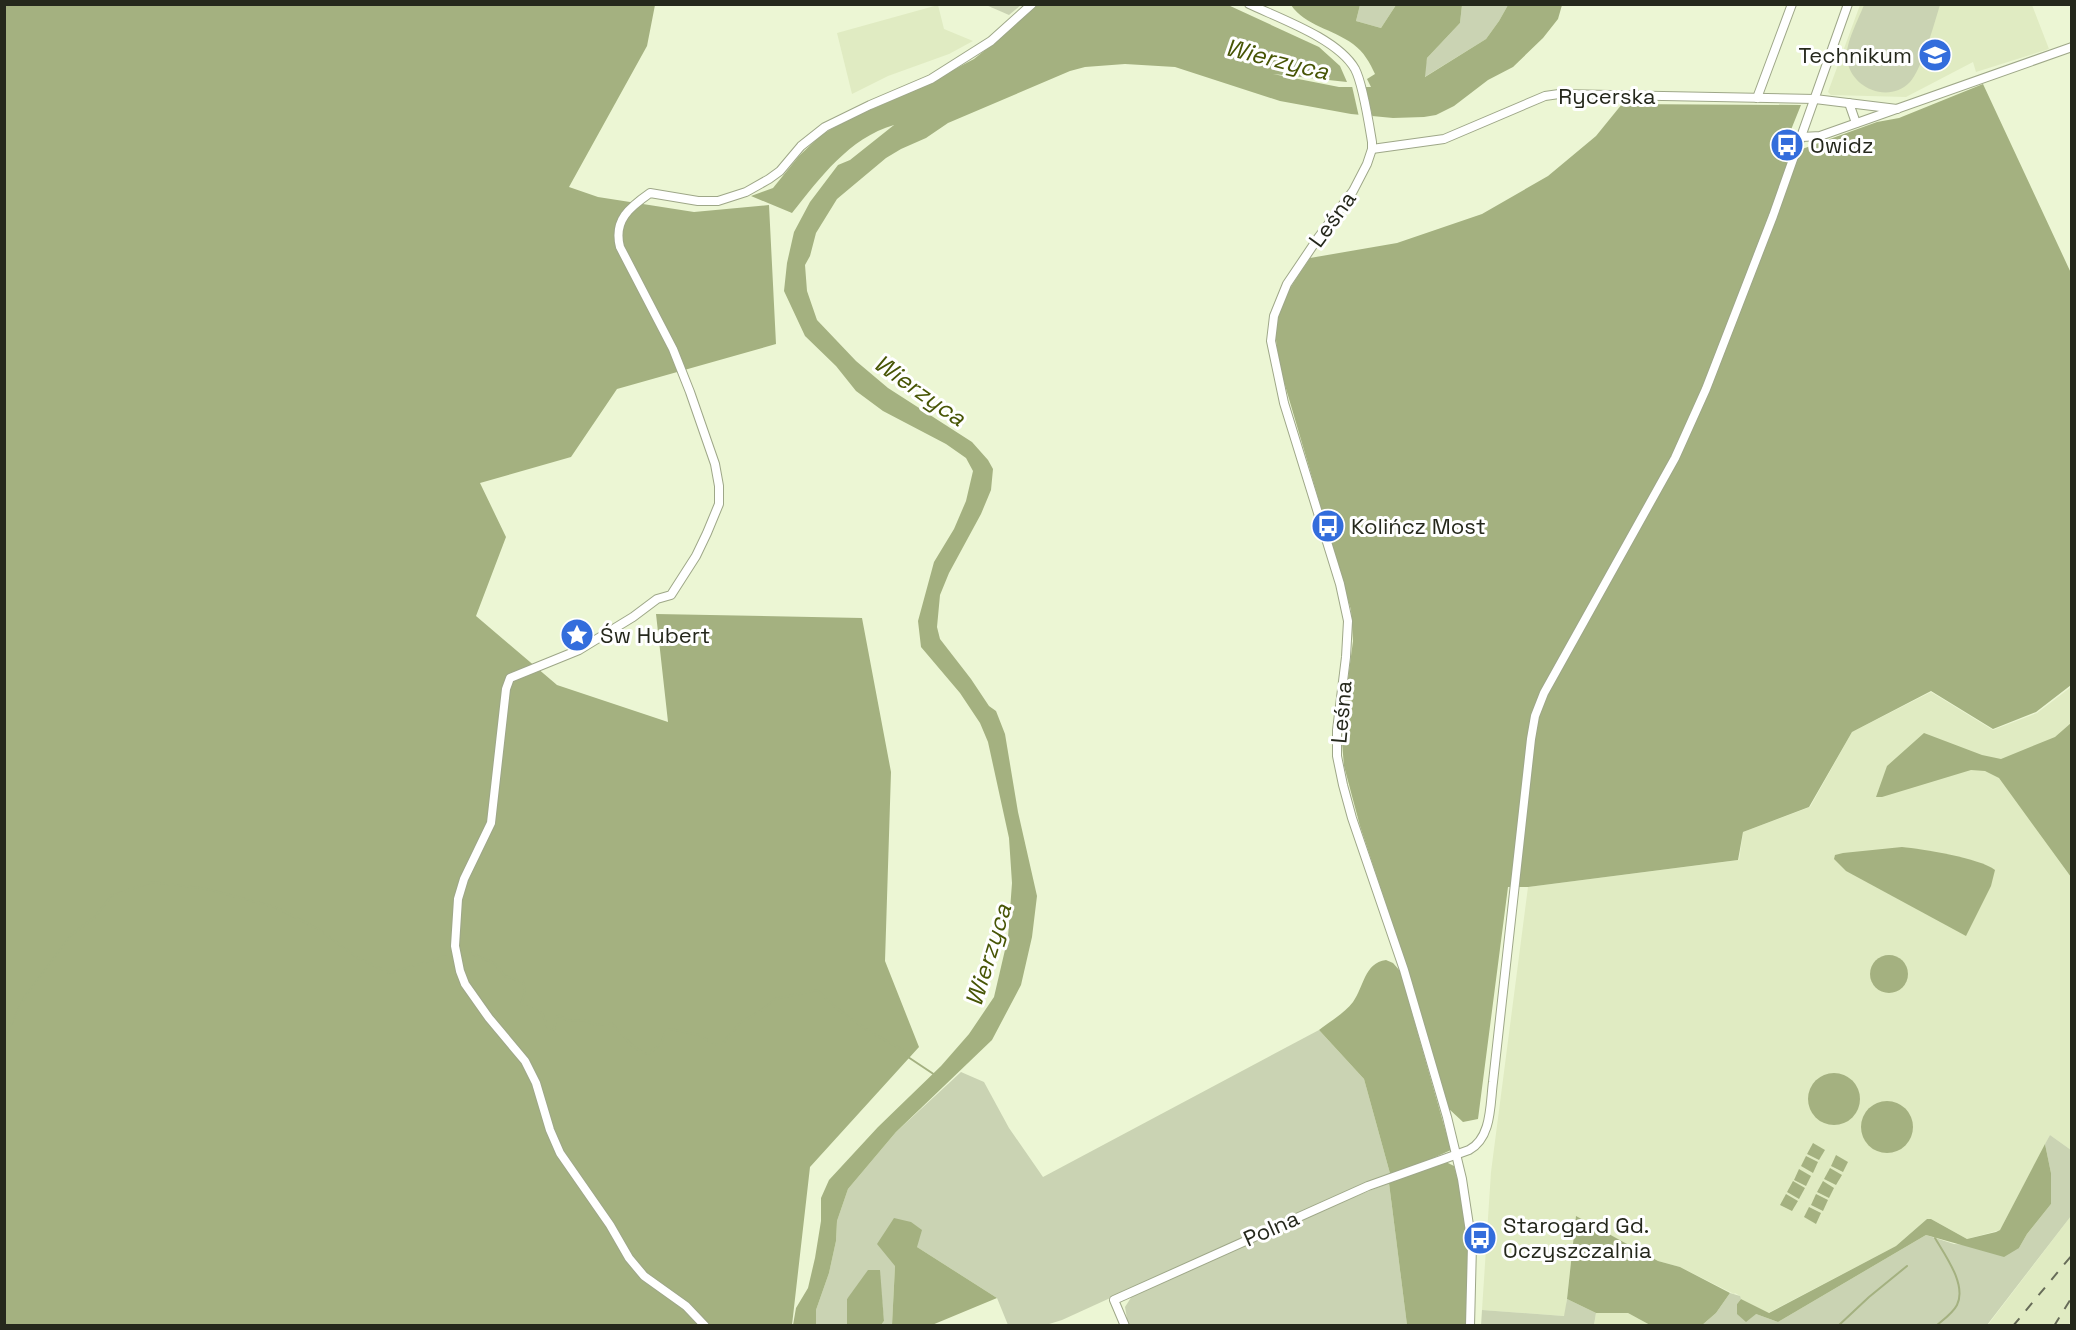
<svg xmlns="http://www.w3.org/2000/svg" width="2076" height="1330" font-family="'Space Grotesk',sans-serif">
  <rect width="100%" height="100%" fill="#ecf6d4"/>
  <!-- built -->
  <g fill="#e0ebc2">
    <polygon points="938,5 944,29 973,41 949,54 888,76 852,94 837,33"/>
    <polygon points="1860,5 2032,5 2049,49 1976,72 1973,62 1906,97 1831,95 1828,92"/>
    <polygon points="2071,687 2071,1150 2050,1135 2000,1230 1967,1239 1931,1219 1927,1219 1896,1246 1768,1313 1739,1298 1740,1296 1735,1293 1734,1294 1680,1267 1658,1261 1576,1217 1565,1316 1482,1310 1491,1172 1528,887 1739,860 1743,832 1810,807 1852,732 1931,692 1993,730 2037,713"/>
    <polygon points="2071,1216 2072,1320 2068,1325 1987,1326"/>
    <polygon points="1596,1313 1628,1313 1650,1325 1594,1326"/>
  </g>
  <!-- green -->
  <g fill="#cad3b3">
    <polygon points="986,5 1021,5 1009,15"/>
    <polygon points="1360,5 1396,5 1381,28 1356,21"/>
    <polygon points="1462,5 1508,5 1499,21 1486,39 1423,78 1427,58 1460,23"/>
    <path d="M1864,5H1940C1934,24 1922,69 1910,82C1888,105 1849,87 1847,58C1845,44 1859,18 1864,5Z"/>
    <polygon points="1319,1030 1364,1079 1391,1177 1154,1278 1062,1320 1046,1325 1008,1325 997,1298 917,1247 895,1266 892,1325 881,1325 884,1321 879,1270 847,1299 847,1325 816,1325 816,1310 829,1273 836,1241 837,1221 848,1189 896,1132 961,1072 984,1082 1009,1128 1043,1177"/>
    <polygon points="2050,1135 2071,1150 2071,1216 1987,1325 1701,1326 1716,1313 1730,1293 1740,1296 1741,1299 1737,1304 1756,1314 1778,1322 1926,1235 1954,1244 2019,1248 2027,1234 2051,1204 2051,1173 2045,1144"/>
    <polygon points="1389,1183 1407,1325 1128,1325 1125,1307 1132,1296 1297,1220"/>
    <polygon points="1567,1299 1596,1313 1594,1325 1481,1326 1482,1310 1564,1316"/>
  </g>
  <!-- forest -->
  <g fill="#a4b180">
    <polygon points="5,5 655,5 647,46 569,187 598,197 694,212 769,205 776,344 617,389 571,457 480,483 506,537 476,616 557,685 668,722 656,614 862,618 891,772 885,961 919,1047 810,1167 792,1325 5,1326"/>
    <path d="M1032,5H1228L1319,47L1340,66L1347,82L1273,74L1339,87H1371L1367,79L1375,74C1370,63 1364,52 1353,44C1333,29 1305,26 1291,5H1360L1356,21L1381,28L1396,5H1462L1460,23L1427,58L1425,77L1486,39L1499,21L1508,5H1562L1558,19L1543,38L1513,67L1488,80L1454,106L1436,115L1424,117L1393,118L1351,114L1280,101L1175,67L1125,64L1085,67L1070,71L948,123L926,138L901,149L886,158L837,199L816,233L810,256L805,265L807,291L817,320L856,361L888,388L972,442L988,460L993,469L991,490L981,514L949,573L940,595L937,627L940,639L971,679L989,706L996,711L1005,734L1018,812L1037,896L1032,937L1021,985L992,1040L896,1132L848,1189L837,1221L836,1241L829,1273L816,1310V1325H793L796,1308L808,1288L815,1258L821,1221V1198L829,1180L878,1127L941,1066L969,1034L994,997L1008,937L1012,883L1009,838L988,742L980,723L960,693L921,647L918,621L934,562L954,529L966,501L973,471L966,458L946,444L883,411L856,391L836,366L805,336L784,291L787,263L794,232L810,202L838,165L850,160L894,125C849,138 820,178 792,213L751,196L773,188L799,156L821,135L847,120L913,91L974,59L999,39Z"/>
    <path d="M1983,84L2071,273V685L2036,712L1993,729L1931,691L1852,732L1809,807L1743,832L1738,860L1528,887H1508L1478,1119L1463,1122L1448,1108L1412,982L1360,826L1344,766L1341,731L1353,641L1351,610L1282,375C1279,356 1272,334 1278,315C1283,295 1299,275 1310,258L1397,243L1482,214L1548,176L1596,136L1622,104L1801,105L1780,157L1877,122L1899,118Z"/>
    <polygon points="2071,723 2071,877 1999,778 1985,771 1971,770 1882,797 1876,797 1887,766 1924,733 1982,755 2001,759 2055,737"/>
    <path d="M1902,847C1922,849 1980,858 1995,870L1991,886L1966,936L1846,871L1834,859L1835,855L1843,853Z"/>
    <circle cx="1889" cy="974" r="19"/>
    <path d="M1386,960L1393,963L1400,971L1451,1150L1391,1177L1364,1079L1319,1030C1329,1022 1345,1013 1353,1002C1364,987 1364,963 1386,960Z"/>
    <circle cx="1834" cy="1099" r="26"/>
    <circle cx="1887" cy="1127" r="26"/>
    <polygon points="1813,1143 1825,1150 1819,1160 1807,1154"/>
    <polygon points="2045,1144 2051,1173 2051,1204 2027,1234 2019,1248 2004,1257 1926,1235 1778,1322 1756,1314 1746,1322 1737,1314 1737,1304 1741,1299 1769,1313 1896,1246 1927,1219 1931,1219 1967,1239 1996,1232 2000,1230"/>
    <polygon points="1836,1155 1848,1162 1843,1172 1831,1166"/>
    <polygon points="1806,1156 1818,1162 1813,1173 1801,1166"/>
    <path d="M1446,1162L1454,1166C1470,1220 1469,1270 1466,1325H1407L1389,1183Z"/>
    <polygon points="1830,1168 1842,1175 1836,1185 1824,1179"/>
    <polygon points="1799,1169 1811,1176 1806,1186 1794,1180"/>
    <polygon points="1793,1181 1805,1188 1799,1199 1787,1192"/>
    <polygon points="1823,1181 1834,1188 1829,1198 1817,1192"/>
    <polygon points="1786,1194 1798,1201 1792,1211 1780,1205"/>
    <polygon points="1816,1194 1828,1200 1823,1211 1811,1205"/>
    <polygon points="1809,1207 1821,1213 1816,1224 1804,1217"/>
    <polygon points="1576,1216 1658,1261 1680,1267 1730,1293 1716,1313 1701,1326 1650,1325 1628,1313 1596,1313 1567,1299"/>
    <polygon points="894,1218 911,1222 922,1230 917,1247 997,1298 932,1325 892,1325 895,1266 877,1244"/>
    <polygon points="868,1270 880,1270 884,1321 881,1325 847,1325 847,1299"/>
  </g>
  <!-- pier -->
  <polygon fill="#ecf6d4" points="1365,84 1373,119 1359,117 1352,86"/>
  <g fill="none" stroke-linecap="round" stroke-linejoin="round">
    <!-- stream -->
    <g stroke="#a4b180" stroke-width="2">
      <path d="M470,953L494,963L505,976L523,982L525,992L521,1004L542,1013L548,1028L554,1030L556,1018L559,1015L568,1021L583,1020L596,1025L611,1023C624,1034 630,1049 648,1054L661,1044L665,1032L670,1029L699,1035L716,1045L723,1043L740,1023L763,1009L775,999L817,990C842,1016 871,1033 903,1050L905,1055L935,1075"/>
      <polyline points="4,1038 26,995 71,935 95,917 111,896 152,882 207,889 275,907 318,929 358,958 390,973 446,956"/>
      <path d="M1935,1238C1945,1255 1967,1285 1957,1305C1953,1313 1943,1320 1936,1326"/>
      <polyline points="1838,1326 1869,1297 1907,1266"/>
    </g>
    <!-- minor casing -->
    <g stroke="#9ea788" stroke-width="10">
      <g id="minor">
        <path d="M1249,4C1281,19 1338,39 1355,69C1363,84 1369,124 1372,142V149L1367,164L1353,191L1318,238L1287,284L1274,316L1271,341L1284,403L1340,584L1348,621L1346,657L1337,730V756L1343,785L1352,818L1404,970L1447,1117L1462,1179L1472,1245L1470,1326"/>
        <polyline points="1757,98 1792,4"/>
        <polyline points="1849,103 1856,123"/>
        <polyline points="1802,137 1820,136 2072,47"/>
        <polyline points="1372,149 1444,139 1545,96 1559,94 1815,99 1897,109"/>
        <path d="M705,1326L686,1306L644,1276L629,1258L610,1225L560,1153L550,1130L536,1083L525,1061L489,1018L465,984L460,971L455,946L458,899L464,879L491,823L506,689L510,678L579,650L633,617L657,599L671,595L696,556L707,533L719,504V486L715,464L690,392L673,349L620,247C613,220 630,207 650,193L698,201H718L746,192L769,179L780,171L801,146L825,127L870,105L931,79L991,41L1032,4"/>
        <path d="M1125,1326L1114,1300L1368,1186L1469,1150C1492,1138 1490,1104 1493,1082L1531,739L1535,716L1544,693L1675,458L1706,389L1773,216L1848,4"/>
      </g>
    </g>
    <!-- minor -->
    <use href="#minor" stroke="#fff" stroke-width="8"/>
    <!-- rail -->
    <g stroke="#676c59" stroke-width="2" stroke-dasharray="10 10" stroke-linecap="butt">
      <polyline points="2013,1326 2072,1255"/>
      <polyline points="2054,1326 2072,1297"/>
    </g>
  </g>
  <!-- icons -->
  <defs>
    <g id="school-disc" transform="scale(1.725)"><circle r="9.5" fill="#336ddc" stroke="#fff"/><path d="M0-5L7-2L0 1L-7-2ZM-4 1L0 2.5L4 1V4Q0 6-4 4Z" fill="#fff"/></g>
    <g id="bus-disc" transform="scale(1.725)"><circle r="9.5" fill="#336ddc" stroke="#fff"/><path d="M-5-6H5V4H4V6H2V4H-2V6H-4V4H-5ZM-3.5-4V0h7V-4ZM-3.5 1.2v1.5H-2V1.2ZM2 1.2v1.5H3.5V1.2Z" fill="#fff"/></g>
    <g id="sight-disc" transform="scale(1.725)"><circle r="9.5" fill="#336ddc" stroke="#fff"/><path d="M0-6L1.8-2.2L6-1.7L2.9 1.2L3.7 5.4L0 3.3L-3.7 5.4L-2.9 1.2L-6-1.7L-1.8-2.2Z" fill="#fff"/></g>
  </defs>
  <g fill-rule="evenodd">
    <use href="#school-disc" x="1935" y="55"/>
    <use href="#bus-disc" x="1787" y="145"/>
    <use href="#bus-disc" x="1328" y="526"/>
    <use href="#sight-disc" x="577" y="635"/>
    <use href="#bus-disc" x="1480" y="1238"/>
  </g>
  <g text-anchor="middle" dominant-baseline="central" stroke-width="6" stroke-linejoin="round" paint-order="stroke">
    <!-- poi labels -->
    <g font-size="22" fill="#25281c" stroke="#fff" text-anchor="start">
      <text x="1912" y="55" text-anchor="end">Technikum</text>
      <text x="1810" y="145">Owidz</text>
      <text x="1351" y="526">Kolińcz Most</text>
      <text x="600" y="635">Św Hubert</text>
      <text x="1503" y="1225">Starogard Gd.<tspan x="1503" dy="25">Oczyszczalnia</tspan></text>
    </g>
    <!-- street labels -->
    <g font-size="22" fill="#25281c" stroke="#fff">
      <text x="1607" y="96">Rycerska</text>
      <text transform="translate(1332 219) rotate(-54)">Leśna</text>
      <text transform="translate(1341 712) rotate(-85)">Leśna</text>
      <text transform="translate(1271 1228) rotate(-24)">Polna</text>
    </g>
    <!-- water labels -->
    <g font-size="24" font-style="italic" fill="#475505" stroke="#fff">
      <text transform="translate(1277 59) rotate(14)">Wierzyca</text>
      <text transform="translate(920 390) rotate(35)">Wierzyca</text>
      <text transform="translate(988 955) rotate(-73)">Wierzyca</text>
    </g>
  </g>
  <!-- border -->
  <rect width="2076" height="1330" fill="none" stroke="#25281c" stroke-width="12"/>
</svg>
